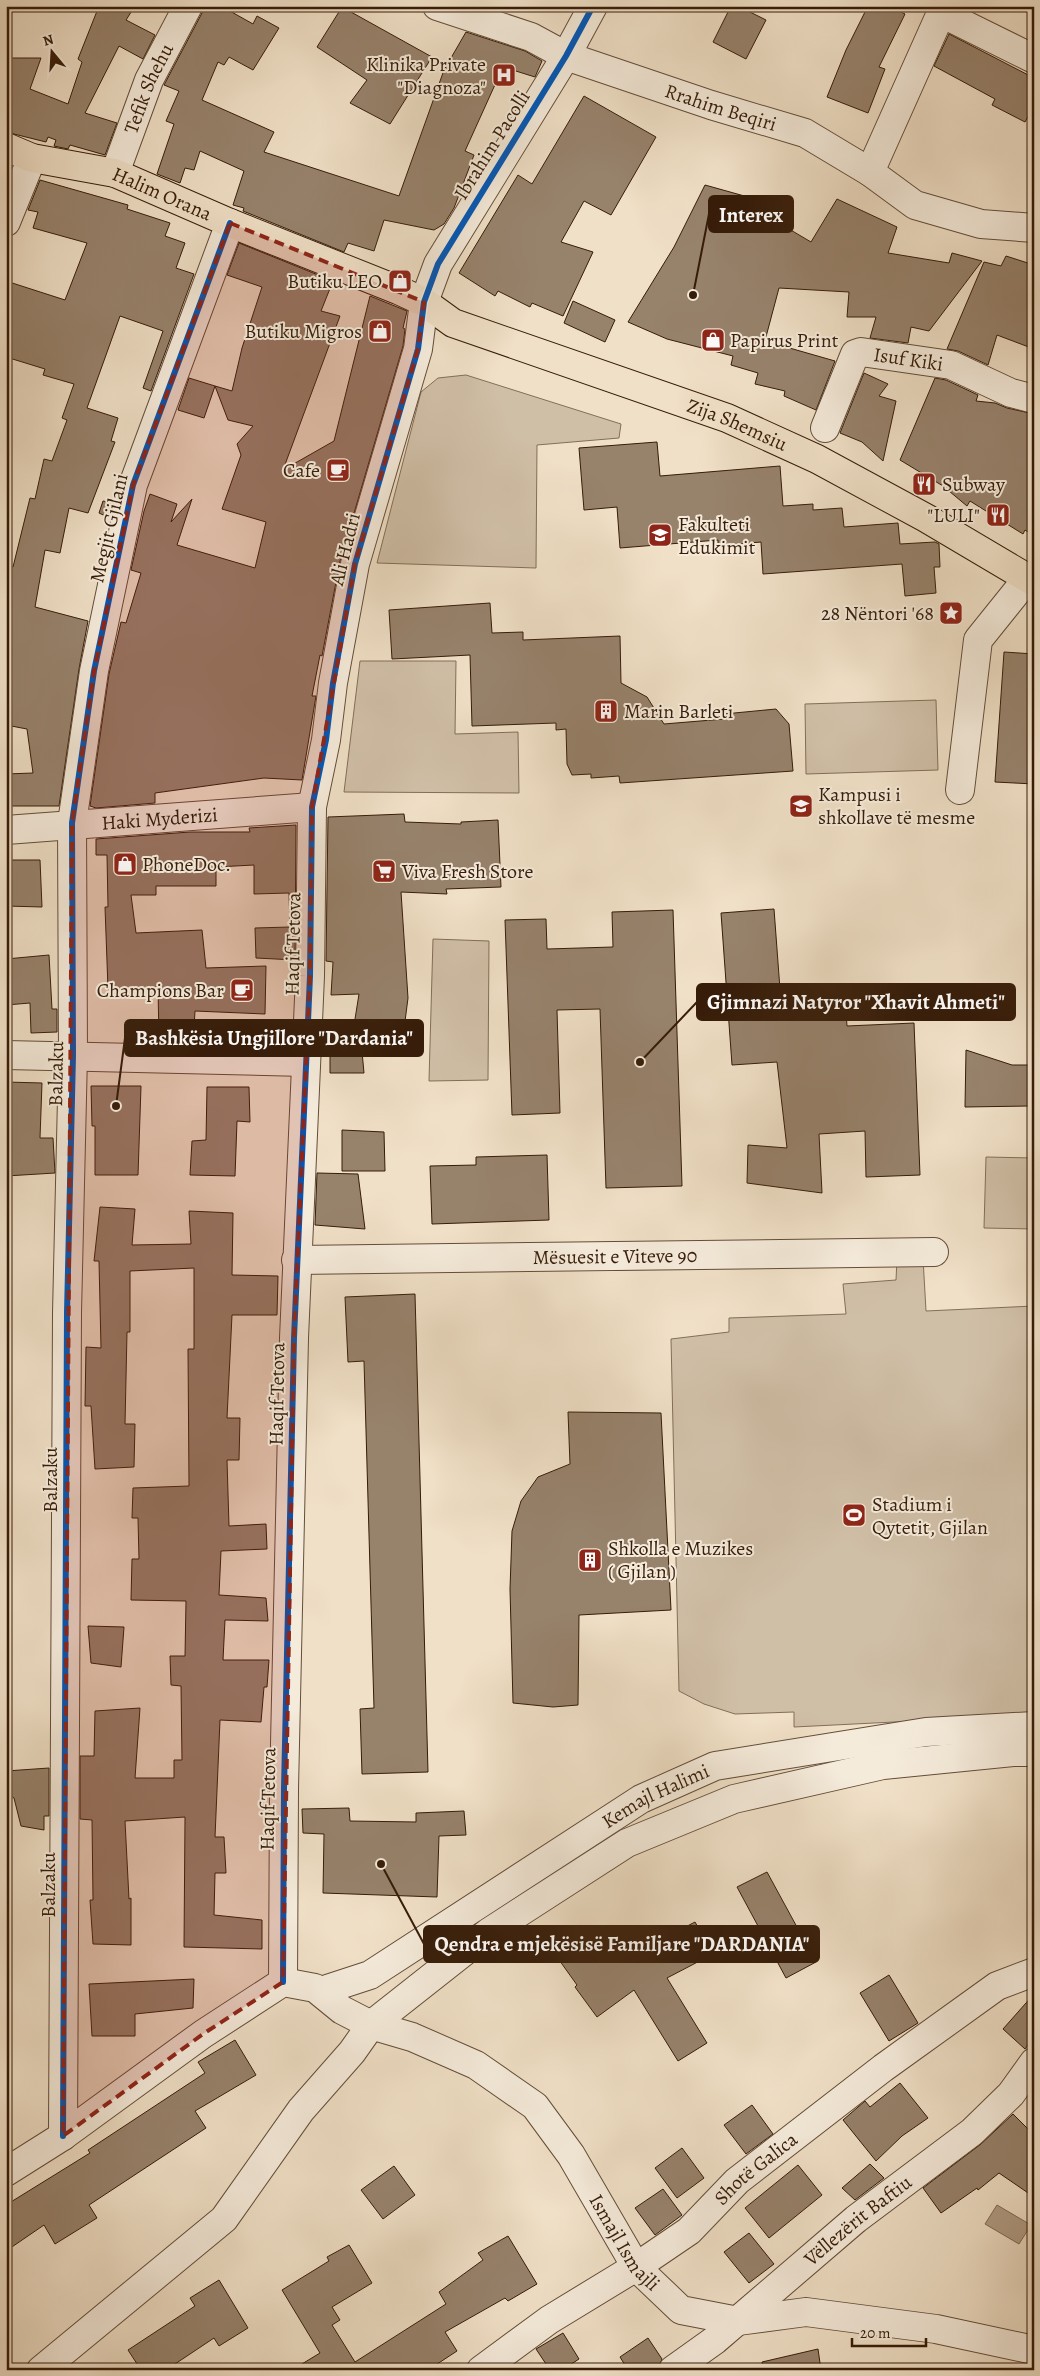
<svg xmlns="http://www.w3.org/2000/svg" width="1040" height="2376" font-family="Alegreya,serif">
  <rect width="100%" height="100%" fill="#f0e0c7"/>
  <filter id="stains"><feTurbulence type="fractalNoise" baseFrequency=".004" numOctaves="4"/><feColorMatrix values="0 0 0 0 .2 0 0 0 0 .09 0 0 0 0 .02 0 0 0 .5 -.17"/></filter>
  <radialGradient id="worn" r=".72"><stop offset=".6" stop-color="#630" stop-opacity="0"/><stop offset="1" stop-color="#630" stop-opacity=".3"/></radialGradient>
  <!-- green -->
  <g fill="#d0bfa7" stroke="#836e58">
    <polygon points="466,375 621,424 619,438 537,445 536,568 377,563 421,392 438,378"/>
    <polygon points="360,661 456,661 455,734 518,732 519,793 344,792"/>
    <polygon points="936,700 938,770 806,774 805,704"/>
    <polygon points="433,939 489,941 488,1080 429,1081"/>
    <polygon points="986,1157 1034,1158 1034,1229 984,1228"/>
    <polygon points="923,1258 926,1311 1034,1306 1034,1715 794,1727 794,1712 735,1714 704,1704 679,1691 671,1339 729,1332 729,1318 846,1314 843,1284 896,1280 897,1259"/>
  </g>
  <!-- water -->
  <polygon fill="#b19d86" stroke="#806954" points="997,2205 1031,2225 1019,2244 985,2224"/>
  <!-- building -->
  <g fill="#97826c" stroke="#361c09">
    <polygon points="99,6 135,6 126,20 155,35 143,59 119,46 85,113 117,123 105,155 70,145 68,149 54,146 56,140 48,137 46,142 6,132 6,58 41,58 30,89 68,104 82,62 78,59"/>
    <polygon points="203,6 221,6 253,24 257,16 279,28 253,70 229,57 224,65 218,62 202,100 274,132 264,152 399,196 444,70 466,32 525,51 542,61 535,77 503,67 465,151 474,155 454,208 444,224 434,230 384,220 374,251 348,243 344,252 243,211 244,208 233,205 244,171 200,151 194,170 185,168 180,183 157,174 174,124 166,121 179,91 164,85 202,13"/>
    <polygon points="731,6 738,6 766,20 746,59 713,42"/>
    <polygon points="868,6 890,6 905,14 879,67 885,69 868,113 827,97 846,50"/>
    <polygon points="342,7 432,57 390,124 350,103 367,80 317,47"/>
    <polygon points="949,34 1034,78 1034,106 1025,122 992,105 995,99 934,66"/>
    <polygon points="584,96 656,137 611,215 584,201 561,242 593,252 563,316 532,303 530,307 498,291 495,296 459,273 518,175 532,184"/>
    <polygon points="40,180 128,205 127,209 170,223 165,236 185,243 176,268 194,274 151,391 143,388 163,331 120,316 87,408 118,418 111,441 115,442 88,513 69,508 60,553 45,550 35,607 88,621 79,669 59,806 6,806 6,774 33,773 27,729 6,725 6,565 13,567 30,498 35,499 44,459 52,461 67,420 62,418 74,384 43,375 45,369 6,357 6,281 65,300 87,243 33,228 38,212 28,210"/>
    <polygon points="705,185 773,204 764,227 789,229 811,242 837,199 897,227 888,253 949,263 952,253 982,261 929,331 911,327 908,343 870,338 876,317 847,317 849,292 779,288 763,348 786,347 835,361 816,410 784,396 785,391 755,384 758,373 731,365 733,356 667,339 628,322 674,247"/>
    <polygon points="239,243 333,281 321,311 340,316 283,470 334,441 370,296 407,311 403,328 405,329 403,346 340,561 322,656 320,655 312,696 316,696 302,780 264,778 155,793 155,803 96,808 90,806 109,674 121,622 126,623 141,573 131,570 144,511 150,494 177,504 171,522 192,499 177,545 255,568 266,522 222,509 241,455 237,444 253,426 228,420 215,386 232,391 242,348 262,287 227,275"/>
    <polygon points="1006,256 1034,265 1034,349 997,335 988,365 958,351 947,349 984,262 1001,266"/>
    <polygon points="573,301 615,320 605,342 564,323"/>
    <polygon points="864,373 888,384 879,396 896,401 883,461 862,442 840,433"/>
    <polygon points="189,378 215,386 204,418 178,410"/>
    <polygon points="935,378 946,380 978,395 976,401 995,403 1007,408 1034,414 1034,536 1025,530 1023,534 970,501 967,506 943,486 900,460"/>
    <polygon points="657,442 660,476 780,466 783,506 813,504 813,510 842,508 844,527 898,523 900,544 935,542 939,544 940,567 934,567 936,593 905,596 902,564 763,574 761,542 718,546 718,540 620,548 617,507 584,510 579,448"/>
    <polygon points="103,501 113,503 110,518 99,513"/>
    <polygon points="490,603 492,633 523,632 523,640 620,636 621,683 647,697 664,724 724,719 724,714 776,709 789,724 793,771 620,783 619,776 591,778 591,774 572,775 567,764 566,729 556,730 556,723 472,726 470,655 392,659 389,610"/>
    <polygon points="1004,652 1034,654 1034,784 995,782"/>
    <polygon points="404,814 405,822 461,824 461,822 498,820 501,887 446,889 447,894 401,892 408,998 403,1037 352,1038 359,994 331,995 333,962 326,961 328,817"/>
    <polygon points="296,825 295,960 256,958 255,928 290,927 289,893 254,894 254,865 216,867 216,886 156,886 156,895 131,895 136,933 202,930 206,968 266,966 265,1014 195,1011 193,1043 159,1040 158,987 108,989 105,907 108,907 107,855 96,855 96,839 190,832 250,832 249,828"/>
    <polygon points="6,860 40,860 42,907 6,906"/>
    <polygon points="774,909 782,1016 846,1012 847,1026 914,1023 920,1175 866,1177 865,1131 819,1134 822,1193 747,1183 748,1145 787,1148 777,1062 732,1065 721,913"/>
    <polygon points="673,910 682,1186 606,1188 600,1009 557,1010 560,1113 512,1115 505,920 546,919 547,949 613,947 612,912"/>
    <polygon points="49,955 52,1009 57,1009 57,1032 31,1033 30,1003 6,1005 6,959"/>
    <polygon points="330,1039 361,1041 364,1073 330,1073"/>
    <polygon points="966,1050 1012,1065 1034,1065 1034,1087 1029,1106 965,1107"/>
    <polygon points="6,1082 42,1083 40,1138 53,1138 55,1173 6,1176"/>
    <polygon points="91,1086 141,1086 138,1175 95,1175 95,1126 92,1126"/>
    <polygon points="207,1087 249,1087 250,1122 237,1121 235,1176 190,1175 192,1141 206,1140"/>
    <polygon points="342,1130 384,1132 385,1171 342,1171"/>
    <polygon points="547,1155 549,1220 432,1224 430,1166 476,1165 476,1157"/>
    <polygon points="317,1173 358,1174 365,1229 315,1225"/>
    <polygon points="100,1207 135,1209 132,1245 191,1244 189,1211 233,1213 232,1275 278,1276 277,1315 232,1315 227,1418 240,1418 239,1460 227,1460 229,1526 266,1524 267,1549 221,1551 219,1595 266,1598 268,1621 225,1620 223,1660 269,1660 267,1687 264,1687 261,1722 220,1720 215,1837 224,1837 226,1873 215,1873 214,1915 262,1920 262,1949 184,1947 185,1817 125,1821 129,1899 131,1898 131,1945 93,1944 90,1900 93,1900 92,1820 80,1819 80,1756 94,1756 95,1711 140,1708 135,1778 174,1778 174,1760 182,1760 181,1686 171,1685 170,1656 185,1656 186,1601 131,1600 132,1559 139,1559 138,1518 132,1518 133,1488 189,1486 188,1349 194,1349 194,1268 130,1271 130,1332 127,1332 125,1424 135,1424 134,1467 95,1469 91,1406 85,1406 86,1347 101,1348 99,1261 94,1261"/>
    <polygon points="415,1294 428,1772 362,1774 360,1709 374,1708 364,1361 348,1362 345,1297"/>
    <polygon points="568,1412 661,1413 671,1610 579,1615 578,1705 553,1707 513,1703 510,1589 512,1531 521,1501 538,1477 570,1464"/>
    <polygon points="88,1626 124,1627 121,1667 91,1663"/>
    <polygon points="49,1768 49,1816 44,1816 44,1830 21,1826 14,1798 6,1793 6,1771"/>
    <polygon points="349,1808 350,1821 416,1822 416,1813 464,1811 466,1835 439,1836 437,1897 323,1893 324,1834 303,1833 302,1809"/>
    <polygon points="767,1872 816,1962 786,1978 737,1887"/>
    <polygon points="695,1922 713,1954 667,1978 707,2043 678,2061 634,1990 597,2017 575,1987 577,1985 552,1950 579,1929 597,1954 642,1926 653,1944"/>
    <polygon points="889,1975 918,2023 889,2041 860,1993"/>
    <polygon points="194,1979 193,2008 135,2014 135,2036 92,2036 89,1984"/>
    <polygon points="1034,1994 1034,2037 1025,2049 1003,2029"/>
    <polygon points="235,2040 256,2075 195,2111 206,2128 89,2205 97,2218 55,2244 44,2225 6,2251 6,2205 90,2153 88,2150 205,2073 198,2062"/>
    <polygon points="900,2083 928,2118 902,2136 876,2161 843,2120 865,2101 870,2107"/>
    <polygon points="752,2105 773,2134 746,2154 724,2125"/>
    <polygon points="1013,2114 1034,2135 1034,2197 999,2173 978,2190 977,2188 941,2213 923,2188 981,2144"/>
    <polygon points="682,2148 704,2178 677,2198 655,2168"/>
    <polygon points="870,2164 884,2178 855,2200 842,2188"/>
    <polygon points="798,2165 822,2195 769,2238 745,2208"/>
    <polygon points="394,2166 415,2195 383,2219 361,2190"/>
    <polygon points="663,2189 682,2215 655,2235 635,2208"/>
    <polygon points="749,2233 774,2264 749,2283 724,2252"/>
    <polygon points="508,2236 537,2284 508,2301 505,2298 445,2332 457,2351 428,2370 292,2370 320,2353 282,2290 329,2261 327,2257 349,2245 372,2283 332,2307 340,2320 332,2325 355,2362 446,2304 439,2292 483,2260 478,2253"/>
    <polygon points="219,2280 248,2328 219,2346 214,2338 166,2370 141,2370 128,2350 195,2306 190,2298"/>
    <polygon points="563,2333 579,2359 562,2370 550,2370 536,2349"/>
    <polygon points="648,2338 662,2359 658,2370 628,2370 620,2357"/>
    <polygon points="818,2349 821,2370 763,2370 762,2362"/>
  </g>
  <g fill="none" stroke-linecap="round" stroke-linejoin="round">
    <!-- minor casing -->
    <g stroke="#644d38" stroke-width="30">
      <g id="minor">
        <path id="s1" d="M437,6L531,37L566,56L711,105L805,133L870,172"/>
        <polyline points="1034,59 941,13 870,172 915,205 981,224 1034,228"/>
        <path id="s2" d="M115,173L149,80L188,6"/>
        <polyline points="6,222 32,158"/>
        <path id="s3" d="M825,428L855,354L861,352L951,365L1011,393L1034,399"/>
        <polyline points="960,790 978,640 1027,579"/>
        <path id="s4" d="M6,830L312,807"/>
        <polyline points="6,1055 305,1062"/>
        <path id="s5" d="M296,1260L934,1252"/>
        <polyline points="283,1982 284,1789 294,1338 310,976 312,807 326,740 333,683 355,564 418,349 424,302 438,264 566,56 593,6"/>
        <path id="s6" d="M283,1982L315,1988L342,2010L371,2025L412,2037L476,2065L535,2106L571,2155L636,2267L681,2310L738,2321L806,2312L936,2329L1034,2350"/>
        <path id="s7" d="M321,1991L370,1975L641,1799L715,1766L926,1732L1034,1726"/>
        <polyline points="63,2136 67,1313 73,1055 72,823 94,671 133,485 230,223"/>
        <polyline points="6,2172 63,2136 203,2034 283,1982"/>
        <polyline points="41,2370 224,2219 301,2110 352,2052 371,2025 489,1932 627,1843 734,1799 883,1765 1013,1752 1034,1752"/>
        <path id="s8" d="M481,2370L549,2320L636,2267L689,2231L737,2181L883,2068L997,1986L1034,1972"/>
        <path id="s9" d="M673,2370L715,2340L856,2219L972,2132L1011,2094L1034,2062"/>
      </g>
    </g>
    <!-- major casing -->
    <g stroke="#361c09" stroke-width="30">
      <g id="major">
        <path id="s10" d="M6,147L32,158L115,173L230,223L398,290L424,302L453,323L727,418L817,459L926,518L1034,582"/>
      </g>
    </g>
    <!-- minor -->
    <use href="#minor" stroke="#f5ebdb" stroke-width="28"/>
    <!-- major -->
    <use href="#major" stroke="#f0e0c7" stroke-width="28"/>
    <!-- cycleway casing -->
    <g stroke="#f5ebdb" stroke-width="9">
      <g id="cycleway">
        <polyline points="283,1982 284,1789 294,1338 310,976 312,807 326,740 333,683 355,564 418,349 424,302 438,264 566,56 593,6"/>
        <polyline points="63,2136 67,1313 73,1055 72,823 94,671 133,485 230,223"/>
      </g>
    </g>
    <!-- cycleway -->
    <use href="#cycleway" stroke="#0057b8" stroke-width="6"/>
  </g>
  <!-- marked area -->
  <path fill="#8f2418" fill-opacity="0.2" stroke="#8f2418" stroke-width="4" stroke-dasharray="10 6" stroke-linejoin="round" d="M230,223L424,302L418,349L355,564L312,807L310,976L294,1338L283,1982L203,2034L63,2136L72,823L94,671L133,485Z"/>
  <!-- icons -->
  <defs>
    <g id="hospital-square" transform="scale(1.25)"><rect x="-9" y="-9" width="18" height="18" rx="4" fill="#8f2418" stroke="#f5ebdb"/><path d="M-5-5h3v3.5h4V-5h3V5h-3V1.5h-4V5h-3Z" fill="#fff"/></g>
    <g id="shop-square" transform="scale(1.25)"><rect x="-9" y="-9" width="18" height="18" rx="4" fill="#8f2418" stroke="#f5ebdb"/><path d="M-5-2.5h2.3a2.7 3.5 0 0 1 5.4 0H5L5.5 6h-11ZM-1.5-2.5h3a1.5 2.3 0 0 0-3 0Z" fill="#fff"/></g>
    <g id="cafe-square" transform="scale(1.25)"><rect x="-9" y="-9" width="18" height="18" rx="4" fill="#8f2418" stroke="#f5ebdb"/><path d="M-5.5-4.5H6V0H3Q3 3.5 0 3.5H-2.5Q-5.5 3.5-5.5 0ZM3-3.2v2h1.7v-2ZM-6 4.5H4V6H-6Z" fill="#fff"/></g>
    <g id="restaurant-square" transform="scale(1.25)"><rect x="-9" y="-9" width="18" height="18" rx="4" fill="#8f2418" stroke="#f5ebdb"/><path d="M-5-6h1v4h1v-4h1v4h1v-4h1v5L-1.5 .5V6h-2V.5L-5-1ZM5-6V6H3V1.5H1.5Q1.5-4 5-6Z" fill="#fff"/></g>
    <g id="university-square" transform="scale(1.25)"><rect x="-9" y="-9" width="18" height="18" rx="4" fill="#8f2418" stroke="#f5ebdb"/><path d="M0-5L7-2L0 1L-7-2ZM-4 1L0 2.5L4 1V4Q0 6-4 4Z" fill="#fff"/></g>
    <g id="sight-square" transform="scale(1.25)"><rect x="-9" y="-9" width="18" height="18" rx="4" fill="#8f2418" stroke="#f5ebdb"/><path d="M0-6L1.8-2.2L6-1.7L2.9 1.2L3.7 5.4L0 3.3L-3.7 5.4L-2.9 1.2L-6-1.7L-1.8-2.2Z" fill="#fff"/></g>
    <g id="building-square" transform="scale(1.25)"><rect x="-9" y="-9" width="18" height="18" rx="4" fill="#8f2418" stroke="#f5ebdb"/><path d="M-4-6H4V6H1V3H-1V6H-4ZM-2.5-4.3h1.7v1.8h-1.7ZM.8-4.3h1.7v1.8H.8ZM-2.5-1h1.7V.8h-1.7ZM.8-1h1.7V.8H.8Z" fill="#fff"/></g>
    <g id="school-square" transform="scale(1.25)"><rect x="-9" y="-9" width="18" height="18" rx="4" fill="#8f2418" stroke="#f5ebdb"/><path d="M0-5L7-2L0 1L-7-2ZM-4 1L0 2.5L4 1V4Q0 6-4 4Z" fill="#fff"/></g>
    <g id="supermarket-square" transform="scale(1.25)"><rect x="-9" y="-9" width="18" height="18" rx="4" fill="#8f2418" stroke="#f5ebdb"/><path d="M-6-5.5h2.5l.6 2H6L4.5 2H-2.5L-4.4-4H-6ZM-1.5 3.2a1.3 1.3 0 1 0 .1 0ZM3 3.2a1.3 1.3 0 1 0 .1 0Z" fill="#fff"/></g>
    <g id="stadium-square" transform="scale(1.25)"><rect x="-9" y="-9" width="18" height="18" rx="4" fill="#8f2418" stroke="#f5ebdb"/><path d="M0-5a6.5 5 0 1 0 0 10a6.5 5 0 1 0 0-10ZM-3.5-1.8h7v3.6h-7Z" fill="#fff"/></g>
  </defs>
  <g fill-rule="evenodd">
    <use href="#hospital-square" x="504" y="75"/>
    <use href="#shop-square" x="400" y="281"/>
    <use href="#shop-square" x="380" y="331"/>
    <use href="#shop-square" x="713" y="340"/>
    <use href="#cafe-square" x="338" y="470"/>
    <use href="#restaurant-square" x="924" y="484"/>
    <use href="#restaurant-square" x="998" y="515"/>
    <use href="#university-square" x="660" y="535"/>
    <use href="#sight-square" x="951" y="613"/>
    <use href="#building-square" x="606" y="711"/>
    <use href="#school-square" x="801" y="806"/>
    <use href="#shop-square" x="125" y="864"/>
    <use href="#supermarket-square" x="384" y="871"/>
    <use href="#cafe-square" x="242" y="990"/>
    <use href="#stadium-square" x="854" y="1515"/>
    <use href="#building-square" x="590" y="1560"/>
  </g>
  <g text-anchor="middle" dominant-baseline="central" stroke-width="4" stroke-linejoin="round" paint-order="stroke">
    <!-- poi labels -->
    <g font-size="20" fill="#361c09" stroke="#f5ebdb" text-anchor="start">
      <text x="486" y="64" text-anchor="end">Klinika Private<tspan x="486" dy="23">"Diagnoza"</tspan></text>
      <text x="382" y="281" text-anchor="end">Butiku LEO</text>
      <text x="362" y="331" text-anchor="end">Butiku Migros</text>
      <text x="730" y="340">Papirus Print</text>
      <text x="320" y="470" text-anchor="end">Cafe</text>
      <text x="942" y="484">Subway</text>
      <text x="980" y="515" text-anchor="end">"LULI"</text>
      <text x="678" y="524">Fakulteti<tspan x="678" dy="23">Edukimit</tspan></text>
      <text x="934" y="613" text-anchor="end">28 Nëntori '68</text>
      <text x="624" y="711">Marin Barleti</text>
      <text x="818" y="794">Kampusi i<tspan x="818" dy="23">shkollave të mesme</tspan></text>
      <text x="142" y="864">PhoneDoc.</text>
      <text x="402" y="871">Viva Fresh Store</text>
      <text x="224" y="990" text-anchor="end">Champions Bar</text>
      <text x="872" y="1504">Stadium i<tspan x="872" dy="23">Qytetit, Gjilan</tspan></text>
      <text x="608" y="1548">Shkolla e Muzikes<tspan x="608" dy="23">( Gjilan )</tspan></text>
    </g>
    <!-- street labels -->
    <g font-size="20" fill="#361c09" stroke="#f5ebdb">
      <text stroke="none"><textPath href="#s2" startOffset="91">Tefik Shehu</textPath></text>
      <text stroke="none"><textPath href="#s1" startOffset="302">Rrahim Beqiri</textPath></text>
      <text transform="translate(492 145) rotate(-58)">Ibrahim Pacolli</text>
      <text stroke="none"><textPath href="#s10" startOffset="164">Halim Orana</textPath></text>
      <text stroke="none"><textPath href="#s3" startOffset="134">Isuf Kiki</textPath></text>
      <text stroke="none"><textPath href="#s10" startOffset="785">Zija Shemsiu</textPath></text>
      <text transform="translate(109 528) rotate(-77)">Megjit Gjilani</text>
      <text transform="translate(345 549) rotate(-76)">Ali Hadri</text>
      <text stroke="none"><textPath href="#s4" startOffset="154">Haki Myderizi</textPath></text>
      <text transform="translate(293 944) rotate(-89)">Haqif Tetova</text>
      <text transform="translate(56 1074) rotate(-89)">Balzaku</text>
      <text stroke="none"><textPath href="#s5" startOffset="319">Mësuesit e Viteve 90</textPath></text>
      <text transform="translate(277 1394) rotate(-89)">Haqif Tetova</text>
      <text transform="translate(50 1480) rotate(-90)">Balzaku</text>
      <text stroke="none"><textPath href="#s7" startOffset="389">Kemajl Halimi</textPath></text>
      <text transform="translate(268 1799) rotate(-89)">Haqif Tetova</text>
      <text transform="translate(48 1885) rotate(-90)">Balzaku</text>
      <text stroke="none"><textPath href="#s8" startOffset="342">Shotë Galica</textPath></text>
      <text stroke="none"><textPath href="#s9" startOffset="238">Vëllezërit Baftiu</textPath></text>
      <text stroke="none"><textPath href="#s6" startOffset="448">Ismajl Ismajli</textPath></text>
    </g>
  </g>
  <!-- callouts -->
  <path fill="none" stroke="#361c09" stroke-width="2" d="M693 295L709 214M640 1062L697 1002M116 1106L125 1038M381 1864L424 1944"/>
  <g fill="#361c09" stroke="#f5ebdb" stroke-width="2">
    <circle cx="693" cy="295" r="5"/>
    <circle cx="640" cy="1062" r="5"/>
    <circle cx="116" cy="1106" r="5"/>
    <circle cx="381" cy="1864" r="5"/>
  </g>
  <g fill="#361c09" stroke="#361c09" stroke-width="2">
    <rect x="709" y="196" width="84" height="36" rx="5"/>
    <rect x="697" y="984" width="318" height="36" rx="5"/>
    <rect x="125" y="1020" width="298" height="36" rx="5"/>
    <rect x="424" y="1926" width="395" height="36" rx="5"/>
  </g>
  <g font-size="21" text-anchor="middle" font-weight="bold" fill="#fff">
    <text x="751" y="222">Interex</text>
    <text x="856" y="1009">Gjimnazi Natyror "Xhavit Ahmeti"</text>
    <text x="274" y="1045">Bashkësia Ungjillore "Dardania"</text>
    <text x="622" y="1951">Qendra e mjekësisë Familjare "DARDANIA"</text>
  </g>
  <!-- margin -->
  <rect width="1040" height="2376" fill="none" stroke="#f0e0c7" stroke-width="25"/>
  <rect x="8" y="8" width="1025" height="2361" fill="none" stroke="#361c09" stroke-width="2.5"/>
  <rect x="12" y="12" width="1015" height="2351" fill="none" stroke="#361c09"/>
  <!-- north arrow -->
  <g transform="translate(52 52) rotate(342)" stroke="#f5ebdb" stroke-width="4" paint-order="stroke">
  <path d="M0-4L9 19L0 12L-9 19Z" fill="#361c09"/>
  <text y="-8" font-size="14" font-weight="bold" text-anchor="middle" fill="#361c09">N</text>
  </g>
  <!-- scale -->
  <path d="M852 2338v8h74v-8" fill="none" stroke="#361c09" stroke-width="2.5"/>
  <text x="860" y="2338" font-size="15" fill="#361c09" stroke="#f5ebdb" stroke-width="4" paint-order="stroke">20 m</text>
  <rect width="100%" height="100%" filter="url(#stains)"/>
  <rect width="100%" height="100%" fill="url(#worn)"/>
</svg>
